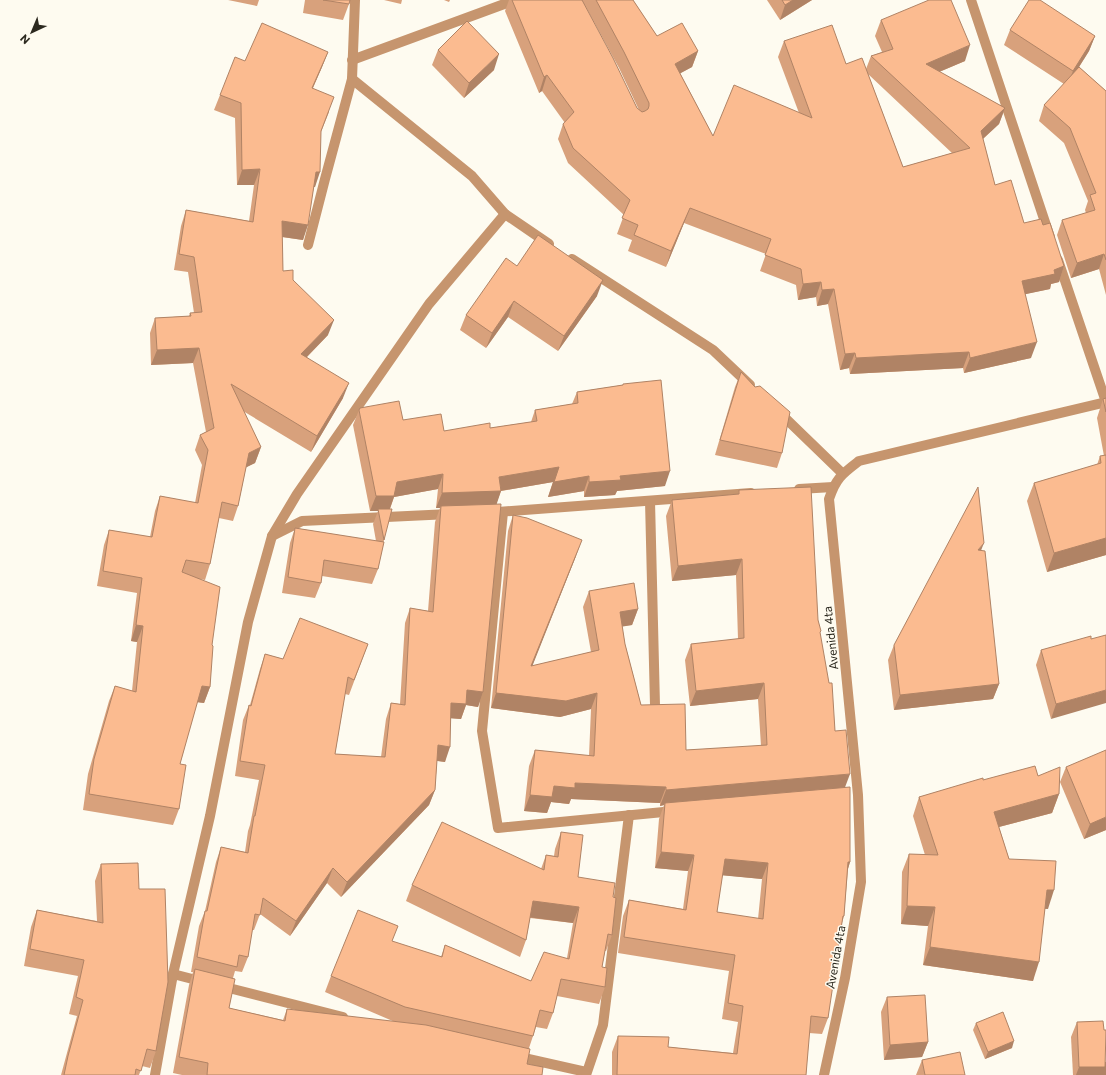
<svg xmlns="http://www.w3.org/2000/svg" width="1106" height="1075" font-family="Commissioner,sans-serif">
  <rect width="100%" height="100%" fill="#fefbf0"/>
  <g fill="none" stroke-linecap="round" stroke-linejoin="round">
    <!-- minor -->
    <g stroke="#c6956e" stroke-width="10">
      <polyline points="971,0 1050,237"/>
      <polyline points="352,60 515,0"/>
      <polyline points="352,79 472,176 505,214 549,244"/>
      <polyline points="308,245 325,179 352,79 355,0"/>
      <polyline points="572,259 713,350 750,385"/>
      <polyline points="1058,260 1106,402"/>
      <polyline points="779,412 842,473"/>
      <polyline points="799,489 833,487"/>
      <polyline points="650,501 655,705"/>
      <polyline points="498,512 751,493"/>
      <polyline points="503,512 482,731 498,828 674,811"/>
      <polyline points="272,536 302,521 450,514"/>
      <polyline points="173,974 204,982"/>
      <polyline points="221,986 343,1017"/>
      <polyline points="515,1056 586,1072"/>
      <polyline points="155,1075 173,974 210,816 248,622 272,536 297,494 429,304 505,214"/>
      <polyline points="586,1075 603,1025 629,815"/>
      <path d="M824,1075L845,978L861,882L858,795L829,499C836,478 842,474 859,461L1106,402"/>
    </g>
  </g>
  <!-- wall -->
  <g fill="#d8a17c" fill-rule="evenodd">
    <polygon points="228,0 259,0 257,6"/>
    <polygon points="305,0 350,0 349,4 343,20 303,13"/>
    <polygon points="384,0 402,0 401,4"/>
    <polygon points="444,0 450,0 449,2"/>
    <path d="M509,0H582L637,108L639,110L619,68L582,0H633L657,36L698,51L692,67L680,73L713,136L799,113L778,57L784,41L846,64L866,69L871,56L882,52L875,36L881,20L965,61L939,72L1005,108L999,124L983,139L995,185L1024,223L1043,225L1064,266L1059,282L1051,284L1050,289L1025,294L1031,358L964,373L963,368L850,374L849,368L840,370L828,304L817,306L816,297L798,300L796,285L760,271L766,254L684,223L666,267L628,251L632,240L617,234L624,215L568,163L558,139L563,124L565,123L542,91L539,93L505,11ZM868,74L952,153L903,167Z"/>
    <polygon points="767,0 812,0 780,20"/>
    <polygon points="1010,30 1095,36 1089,51 1079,67 1106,91 1106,295 1099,269 1071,278 1057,235 1062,220 1086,213 1085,210 1088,201 1064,143 1039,121 1044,105 1064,84 1004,45"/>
    <polygon points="438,50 494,70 464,98 432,65"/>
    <polygon points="328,52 322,67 313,88 329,112 321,132 315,187 314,187 303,240 282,237 283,271 293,280 328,335 307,357 343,398 311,452 243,411 261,447 255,463 246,467 238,506 233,521 219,518 210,564 205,580 199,579 212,645 210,687 204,703 197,702 180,764 179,809 173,825 83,810 88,774 109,701 115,686 132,691 137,642 131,641 137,593 97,586 104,545 109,530 150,537 155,511 160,496 195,503 202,465 195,450 200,435 206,432 193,363 151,365 150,333 155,318 189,316 190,313 194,313 188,272 174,270 181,226 186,210 249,221 254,185 237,185 235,118 214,110 220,95 245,61"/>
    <polygon points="517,266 597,296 558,351 508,317 486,348 460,330 466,315"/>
    <polygon points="741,372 782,453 777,468 715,455 735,387"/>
    <polygon points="623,384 665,486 617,491 615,495 584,497 584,491 548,497 553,482 501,491 496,504 483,692 478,707 466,705 461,719 451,718 445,762 437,761 435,790 429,805 341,897 327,883 290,936 260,914 254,930 252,930 248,957 242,972 235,971 233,978 229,1008 283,1020 287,1009 395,1022 325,992 331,976 393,942 441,957 445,945 531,981 567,958 573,923 530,918 526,940 520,957 406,901 412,885 541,869 546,855 554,856 555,849 561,832 578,877 613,897 612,935 606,951 605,951 602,967 605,987 599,1004 557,996 553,1013 547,1029 536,1027 529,1048 527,1064 542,1075 182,1075 173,1073 189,985 193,972 191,972 199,926 205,911 216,862 221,847 245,852 248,831 250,825 259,780 235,776 243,720 249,705 250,705 260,669 265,654 283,659 368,644 349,695 345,694 335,754 381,757 386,719 391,703 400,704 405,623 410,608 428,611 435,522 440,508 436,508 438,489 394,497 390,509 384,540 378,569 372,584 322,576 321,583 315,598 282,593 290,543 295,528 376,541 373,524 378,511 370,511 353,425 359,410 444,431 490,428 531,422 535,410 572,404 577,392 623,385"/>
    <polygon points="1106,398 1106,555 1047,572 1027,501 1034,483 1097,465 1100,456 1104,456 1097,418 1103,399"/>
    <path d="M739,490L818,620L835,731L845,787L850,862L848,869L844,916L842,923L833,978L828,1018L822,1034L809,1033L806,1075H612V1052L618,1036L668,1047L733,1053L738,1022L722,1019L729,971L618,953L623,916L629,900L683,909L688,871L655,868L659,819L664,805L660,806V803L571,799L569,804L551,802L547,813L524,811L529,766L535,750L589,756L591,709L560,717L491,708L508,531L513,515L576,556L532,666L591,652L583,607L589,591L638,609L632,625L622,626L625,644L641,705L686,750L761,746L758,699L690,706L685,660L691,644L738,639L736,575L672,581L666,516L672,500L738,494ZM722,875L762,879L758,919L717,912Z"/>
    <polygon points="981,551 999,684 993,699 894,710 888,660 894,645"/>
    <polygon points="1091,639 1051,719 1036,665 1041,650"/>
    <polygon points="1066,767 1106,830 1084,839 1060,782"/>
    <polygon points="1038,776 1059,794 1052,813 999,827 1009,859 1048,909 1045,909 1033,981 923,965 928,926 901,924 902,872 909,854 925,855 913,816 919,797 983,780"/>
    <polygon points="101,864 139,889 156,1051 150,1068 142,1066 139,1075 61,1075 77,1016 69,1014 78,976 24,966 31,927 37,910 97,921 95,881"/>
    <polygon points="887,997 928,1042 922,1057 884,1060 881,1012"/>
    <polygon points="1077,1022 1104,1030 1106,1075 1073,1075 1071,1037"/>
    <polygon points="976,1023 1012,1048 985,1059 973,1030"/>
    <polygon points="922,1060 965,1075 916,1075"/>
  </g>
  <!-- shaded-wall -->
  <g fill="#b08365">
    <polygon points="793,0 812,0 780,20 785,5"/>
    <polygon points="1095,36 1089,51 1067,86 1073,71"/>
    <polygon points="970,45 965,61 920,80 926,64"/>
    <polygon points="698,51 692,67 670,79 675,64"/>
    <polygon points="328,52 322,67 306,103 312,88"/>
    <polygon points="499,54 494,70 464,98 469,83"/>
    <polygon points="547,75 542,91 539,93 544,77"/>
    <polygon points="1005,108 999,124 975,146 981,131"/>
    <polygon points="260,169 254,185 237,185 242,170"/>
    <polygon points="316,172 320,172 315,187 310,187"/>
    <polygon points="690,208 684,223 666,267 671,251"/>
    <polygon points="282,221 308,225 303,240 276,236"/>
    <polygon points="1104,254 1099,269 1071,278 1077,263"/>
    <polygon points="1064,266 1059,282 1051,284 1050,289 1017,296 1022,281"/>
    <polygon points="603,280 597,296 558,351 564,336"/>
    <polygon points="821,282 816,297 798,300 803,284"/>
    <polygon points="834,289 828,304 817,306 822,290"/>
    <polygon points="514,301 508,317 486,348 492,333"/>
    <polygon points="334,320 328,335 295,369 301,354"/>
    <polygon points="1037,342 1031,358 964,373 970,358"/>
    <polygon points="199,348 193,363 151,365 157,350"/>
    <polygon points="969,352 963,368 850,374 856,358"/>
    <polygon points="855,353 849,368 840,370 845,354"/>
    <polygon points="349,383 343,398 311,452 317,436"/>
    <polygon points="261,447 255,463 243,469 249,453"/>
    <polygon points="559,467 589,476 584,491 548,497 553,482 500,491 501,491 496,506 441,506 440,508 436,508 442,493 499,477"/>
    <polygon points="670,471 665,486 617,491 615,495 584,497 589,482 620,476"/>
    <polygon points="443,474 438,489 394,497 389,511 378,509 378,511 370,511 376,496 397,482"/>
    <polygon points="1106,538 1106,555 1047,572 1054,553"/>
    <polygon points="582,540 576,556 526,682 531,666"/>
    <polygon points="984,543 978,558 978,550"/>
    <polygon points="742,559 736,575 672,581 678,566"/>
    <polygon points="638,609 632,625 614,628 620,612"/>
    <polygon points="136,625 143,626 137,642 131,641"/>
    <polygon points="764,683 758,699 690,706 696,691"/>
    <polygon points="999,684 993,699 894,710 900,695"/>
    <polygon points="202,686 210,687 204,703 196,702"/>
    <polygon points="467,690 483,692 478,707 466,705 461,719 446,718 451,703"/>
    <polygon points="1106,690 1106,703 1051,719 1056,704"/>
    <polygon points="496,693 597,693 591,709 560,717 491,708"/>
    <polygon points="438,745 450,747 445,762 432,760"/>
    <polygon points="850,774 844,790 665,803 664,805 660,806 666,790"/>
    <polygon points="575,783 666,787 660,803 571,799 569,804 551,802 547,813 524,811 530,795 554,786"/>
    <polygon points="435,790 429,805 341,897 347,882"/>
    <polygon points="1059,794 1052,813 987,830 994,812"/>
    <polygon points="1106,817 1106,830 1084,839 1090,824"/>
    <polygon points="661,852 694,855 688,871 655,868"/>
    <polygon points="725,859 768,863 762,879 719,875"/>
    <polygon points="848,862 850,862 845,878"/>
    <polygon points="333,868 327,883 290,936 296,921"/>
    <polygon points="1047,890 1054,890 1048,909 1040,908"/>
    <polygon points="533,901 579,907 573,923 527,917"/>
    <polygon points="907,906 935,907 928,926 901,924"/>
    <polygon points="930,947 1039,962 1033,981 923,965"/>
    <polygon points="1014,1041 1012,1048 985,1059 988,1052"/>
    <polygon points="928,1042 922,1057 884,1060 890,1045"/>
    <polygon points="1105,1062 1106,1062 1106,1075 1076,1075 1079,1067"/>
  </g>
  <!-- building -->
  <g fill="#fbbb90" stroke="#b08365" fill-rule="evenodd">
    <polygon points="323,0 350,0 349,4"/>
    <polygon points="512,0 582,0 613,58 637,108 642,112 645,111 648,109 649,106 649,103 624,52 596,0 633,0 657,36 682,23 698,51 675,64 713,136 734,85 812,118 784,41 832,25 846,64 862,58 903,167 970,148 871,56 893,49 881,20 929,0 951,0 970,45 926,64 1005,108 981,131 995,185 1011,180 1024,223 1041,219 1043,225 1050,223 1064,266 1054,270 1055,274 1022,281 1037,342 970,358 969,352 856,358 855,353 845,354 834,289 822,290 821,282 803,284 801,269 765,255 771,239 690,208 671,251 634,235 638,225 622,218 630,200 573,148 563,124 574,112 547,75 544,77"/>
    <polygon points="782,0 793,0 785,5"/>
    <polygon points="1029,0 1040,0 1095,36 1073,71 1010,30"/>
    <polygon points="467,21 499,54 469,83 438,50"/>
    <polygon points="262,23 328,52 312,88 334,97 321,131 320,172 316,172 308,225 282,221 283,271 293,270 293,280 334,320 301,354 349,383 317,436 231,384 261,447 249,453 238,506 222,502 210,564 186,560 182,572 220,587 212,645 213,646 210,687 202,686 180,764 186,765 179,809 89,794 94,759 115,686 136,692 143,626 136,625 142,578 103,571 109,530 152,537 160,496 198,503 208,450 200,435 214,428 199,348 157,350 155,318 191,316 190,313 202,312 194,257 179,254 186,210 253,222 260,169 242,170 241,103 220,95 235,57 245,61"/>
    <polygon points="1079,67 1106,91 1106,260 1104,254 1077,263 1062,220 1095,210 1090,195 1096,193 1070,128 1044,105"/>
    <polygon points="538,235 603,280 564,336 514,301 492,333 466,315 506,258 517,266"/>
    <polygon points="741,372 755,387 760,386 790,412 782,453 720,440"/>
    <polygon points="661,380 670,471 620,476 621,480 589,482 589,476 554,482 559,467 499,477 501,491 442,493 443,474 397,482 394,496 376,496 359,410 360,408 399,401 403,420 441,414 444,431 490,423 490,428 537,421 535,410 578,403 577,392 623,385 623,384"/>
    <polygon points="1106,398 1106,412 1103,399"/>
    <polygon points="1106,455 1106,538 1054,553 1034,483 1101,463 1100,456"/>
    <polygon points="811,487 818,620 821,631 820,632 829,683 832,683 835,731 846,730 850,774 666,790 666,787 575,783 575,788 554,786 552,797 530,795 535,750 594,756 597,693 566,701 496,693 513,515 527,518 582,540 531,666 599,650 589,591 634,583 638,609 620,612 625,644 641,705 685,704 686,750 767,745 764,683 696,691 691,644 744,638 742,559 678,566 672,500 739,494 739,490"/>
    <polygon points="978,487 984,543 978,550 985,551 999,684 900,695 894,645"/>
    <polygon points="501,504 483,692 467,690 466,704 451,703 450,747 438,745 435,790 347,882 333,868 296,921 263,898 260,915 255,914 248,957 239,955 237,967 197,957 205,911 207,911 221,847 248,853 254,816 255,816 265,765 240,761 249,705 251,706 265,654 283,659 300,618 368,644 354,680 348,677 335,754 385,757 391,703 405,705 410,608 433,612 441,506"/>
    <polygon points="378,509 392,509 384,540"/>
    <polygon points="295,528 384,542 378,569 324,560 321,583 288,577"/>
    <polygon points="1106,635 1106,690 1056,704 1041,650 1091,636 1091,639"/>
    <polygon points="1106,750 1106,817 1090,824 1066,767"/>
    <polygon points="1035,766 1038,776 1060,767 1059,794 994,812 1009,859 1056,861 1054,890 1047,890 1039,962 930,947 935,907 907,906 909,854 938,855 919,797 983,778 983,780"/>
    <path d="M850,787V862H848L844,916H843L833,978H834L828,1018L811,1016L806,1075H617L618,1036L669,1037L668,1047L737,1054L743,1006L728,1003L735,955L624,937L629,900L686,910L694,855L661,852L665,803ZM725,859L768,863L763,919L717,912Z"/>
    <polygon points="442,822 544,870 546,855 558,857 561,832 583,835 578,877 615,883 613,897 616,898 612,935 608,934 602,967 607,968 605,987 561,979 553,1013 540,1010 533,1036 405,1007 331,976 358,910 398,926 392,941 442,957 445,945 531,981 544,952 569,959 579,907 533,901 526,940 412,885"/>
    <polygon points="138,863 139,889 165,889 168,982 156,1051 147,1049 141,1071 136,1069 135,1075 64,1075 68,1056 83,1000 76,997 84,960 30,949 37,910 103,923 101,864"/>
    <polygon points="195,969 235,979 229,1008 285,1021 287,1009 426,1025 530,1049 527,1064 543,1067 542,1075 207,1075 208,1063 179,1057"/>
    <polygon points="925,995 928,1042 890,1045 887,997"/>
    <polygon points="1003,1012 1014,1041 988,1052 976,1023"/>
    <polygon points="1103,1021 1104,1030 1106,1030 1105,1067 1079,1067 1077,1022"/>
    <polygon points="960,1052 965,1075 925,1075 922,1060"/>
  </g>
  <g text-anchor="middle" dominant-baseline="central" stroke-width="3" stroke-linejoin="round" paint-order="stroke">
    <!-- street labels -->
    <g font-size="12" fill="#2c291f" stroke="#fefbf0">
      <text transform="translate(830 638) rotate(-96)">Avenida 4ta</text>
      <text transform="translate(835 957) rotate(-80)">Avenida 4ta</text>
    </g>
  </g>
  <!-- north arrow -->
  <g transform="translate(32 32) rotate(224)" stroke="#fefbf0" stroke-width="3" paint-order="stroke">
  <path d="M0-3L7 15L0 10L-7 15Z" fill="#2c291f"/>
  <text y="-6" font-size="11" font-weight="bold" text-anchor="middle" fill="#2c291f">N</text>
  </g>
</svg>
